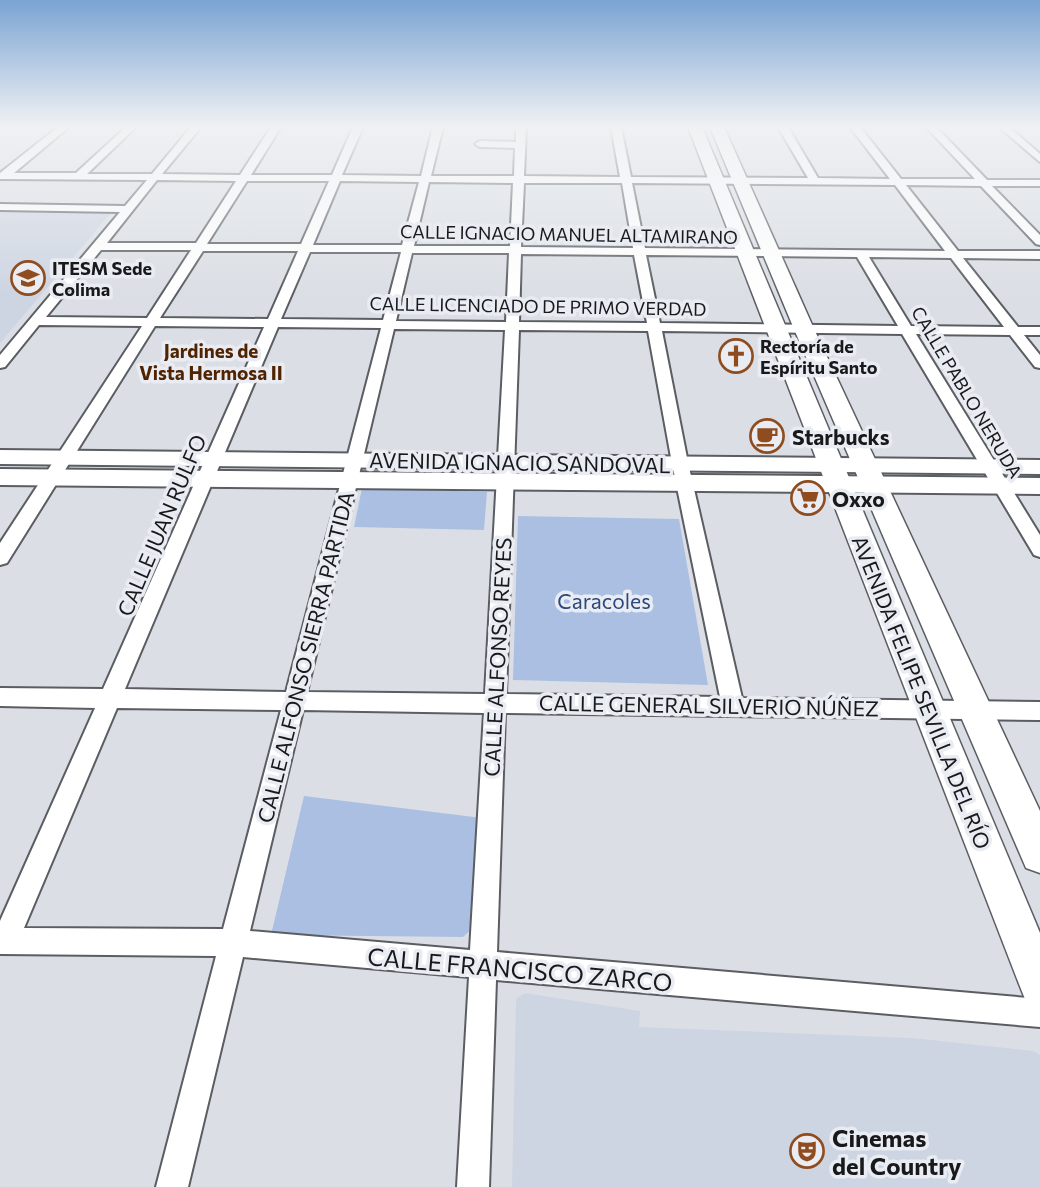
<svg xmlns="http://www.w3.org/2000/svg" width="1040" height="1187" font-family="Commissioner,sans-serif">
  <rect width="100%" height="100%" fill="#dbdfe5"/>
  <!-- built -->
  <g fill="#ced5e2">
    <polygon points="0,212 111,213 0,343"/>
    <polygon points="525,993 640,1011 639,1027 913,1038 1034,1051 1040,1055 1040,1187 512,1187 516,999"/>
  </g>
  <!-- green -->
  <g fill="#abbfe2">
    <polygon points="362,488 487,492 484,530 354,527"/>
    <polygon points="518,516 679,519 708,685 513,680"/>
    <polygon points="304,796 482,818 474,927 463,937 271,935"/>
  </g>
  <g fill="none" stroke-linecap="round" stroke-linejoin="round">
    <!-- street casing -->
    <g stroke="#5a5d62" stroke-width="4">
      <g id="street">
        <path d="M58,127H69L14,173H76L126,127H136L87,174H152L191,127H201L162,174L240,175L271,127H281L251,175H332L353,127H363L342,175L421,176L433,127H443L431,176H514L515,148L480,147L475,144L480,141L516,142V127H526L524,176L620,177L611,127H621L631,177L808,178L778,127H788L818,178L890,179L850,127H860L901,179H975L926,127H936L987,180H1040V186H992L1040,235V245L1036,244L981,186L906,185L958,251H1040V259L963,258L1018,327H1040V335H1024L1040,355V368L1035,367L1010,335L916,334L1040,535V557L1034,555L902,334L662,331L688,463L742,698L1040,702V720L505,713L497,952L1040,999V1027L496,980L489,1187H457L469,977L243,957L188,1187H156L216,956L0,954V921L95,708L0,706V688L103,689L264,327L155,326L7,563L0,565V543L142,326L39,325L5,367L0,368V355L120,212L0,210V204L125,206L147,180L0,179V173ZM157,180L236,181L196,243H107ZM247,181H329L301,244H207ZM340,181L419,182L402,245H313ZM429,182L513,183L510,246H414ZM524,183H622L633,248L521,247ZM632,183L895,185L945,251L645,248ZM101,250H191L147,318L46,317ZM203,251H298L268,319L160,318ZM310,252H401L383,320L281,319ZM412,253H509L506,322L396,321ZM521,254L634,255L647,323L519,322ZM646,255L857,257L898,326L660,323ZM869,257L951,258L1004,327L911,326ZM278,327L381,328L286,692L125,689ZM394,329L505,330L485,694L307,692ZM519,330L648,331L672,463L720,697L506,694ZM117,708L281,710L223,929L24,928ZM303,710L484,713L470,950L250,931Z"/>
        <polygon points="999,127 1009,127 1040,154 1040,162"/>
      </g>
    </g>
    <!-- secondary casing -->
    <g stroke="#5a5d62" stroke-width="4">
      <g id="secondary">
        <polygon points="0,450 1040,460 1040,474 0,464"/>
        <polygon points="0,469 1040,478 1040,494 0,485"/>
      </g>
    </g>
    <!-- primary casing -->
    <g stroke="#5a5d62" stroke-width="3">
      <g id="primary">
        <polygon points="688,127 702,127 1040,933 1040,1005 1025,999 1019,984"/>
        <polygon points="710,127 724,127 814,329 1040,811 1040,873 1026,868 794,329"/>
      </g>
    </g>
    <!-- street -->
    <use href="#street" fill="#fff" fill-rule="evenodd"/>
    <!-- secondary -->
    <use href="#secondary" fill="#fff" fill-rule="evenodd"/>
    <!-- primary -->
    <use href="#primary" fill="#fff" fill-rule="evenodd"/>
  </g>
  <!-- sky -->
  <linearGradient id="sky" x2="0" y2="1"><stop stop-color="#7aa4d3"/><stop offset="0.43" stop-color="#eff1f3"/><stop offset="1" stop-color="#eff1f3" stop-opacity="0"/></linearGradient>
  <rect width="1040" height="293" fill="url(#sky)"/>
  <!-- icons -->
  <defs>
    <g id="school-ring" transform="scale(1.75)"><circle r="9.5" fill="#e9ecf2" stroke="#8f4c1e" stroke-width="1.5"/><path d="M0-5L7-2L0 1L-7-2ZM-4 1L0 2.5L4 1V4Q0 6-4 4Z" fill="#8f4c1e"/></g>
    <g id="church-ring" transform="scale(1.75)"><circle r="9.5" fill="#e9ecf2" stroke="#8f4c1e" stroke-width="1.5"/><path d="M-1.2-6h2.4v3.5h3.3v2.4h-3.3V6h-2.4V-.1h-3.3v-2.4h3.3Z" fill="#8f4c1e"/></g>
    <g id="cafe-ring" transform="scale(1.75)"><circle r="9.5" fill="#e9ecf2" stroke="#8f4c1e" stroke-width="1.5"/><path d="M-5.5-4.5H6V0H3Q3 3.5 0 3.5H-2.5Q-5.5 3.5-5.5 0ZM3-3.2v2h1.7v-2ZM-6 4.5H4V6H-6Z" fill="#8f4c1e"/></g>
    <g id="supermarket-ring" transform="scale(1.75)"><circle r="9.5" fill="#e9ecf2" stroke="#8f4c1e" stroke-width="1.5"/><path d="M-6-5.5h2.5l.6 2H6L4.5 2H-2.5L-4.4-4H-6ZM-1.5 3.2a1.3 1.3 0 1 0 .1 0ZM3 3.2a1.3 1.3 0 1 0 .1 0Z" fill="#8f4c1e"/></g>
    <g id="theatre-ring" transform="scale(1.75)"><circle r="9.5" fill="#e9ecf2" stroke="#8f4c1e" stroke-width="1.5"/><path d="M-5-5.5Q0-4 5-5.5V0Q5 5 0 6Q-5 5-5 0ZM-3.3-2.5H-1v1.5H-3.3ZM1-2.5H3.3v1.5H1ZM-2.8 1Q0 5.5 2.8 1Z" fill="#8f4c1e"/></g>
  </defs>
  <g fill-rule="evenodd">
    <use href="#school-ring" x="28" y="278"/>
    <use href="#church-ring" x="736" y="356"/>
    <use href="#cafe-ring" x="767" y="436"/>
    <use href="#supermarket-ring" x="808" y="498"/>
    <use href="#theatre-ring" x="807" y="1151"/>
  </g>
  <g text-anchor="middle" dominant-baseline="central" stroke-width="7" stroke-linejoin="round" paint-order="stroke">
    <!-- far-street labels -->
    <g font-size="18" fill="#18191b" stroke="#e9ecf2">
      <text transform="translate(569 234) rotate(1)">CALLE IGNACIO MANUEL ALTAMIRANO</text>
      <text transform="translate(538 306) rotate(1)">CALLE LICENCIADO DE PRIMO VERDAD</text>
      <text transform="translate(967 392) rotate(59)">CALLE PABLO NERUDA</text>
    </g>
    <!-- far-poi labels -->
    <g font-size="18" font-weight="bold" fill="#18191b" stroke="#e9ecf2" text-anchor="start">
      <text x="52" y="268">ITESM Sede<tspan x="52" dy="21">Colima</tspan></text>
      <text x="760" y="346">Rectoría de<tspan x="760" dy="21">Espíritu Santo</tspan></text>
    </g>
    <!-- far-neighbourhood labels -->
    <g font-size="19" font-weight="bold" fill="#502301" stroke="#e9ecf2">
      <text x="211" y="350">Jardines de<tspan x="211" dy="22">Vista Hermosa II</tspan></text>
    </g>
    <!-- poi labels -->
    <g font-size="21" font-weight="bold" fill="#18191b" stroke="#e9ecf2" text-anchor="start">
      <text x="792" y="436">Starbucks</text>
      <text x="832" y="498">Oxxo</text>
    </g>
    <!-- street labels -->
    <g font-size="21" fill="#18191b" stroke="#e9ecf2">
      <text transform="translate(520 462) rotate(1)">AVENIDA IGNACIO SANDOVAL</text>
      <text transform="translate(161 525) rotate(-67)">CALLE JUAN RULFO</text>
      <text transform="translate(305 657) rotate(-76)">CALLE ALFONSO SIERRA PARTIDA</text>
      <text transform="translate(497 657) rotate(-87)">CALLE ALFONSO REYES</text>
      <text transform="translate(922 692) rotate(68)">AVENIDA FELIPE SEVILLA DEL RÍO</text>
      <text transform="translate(709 705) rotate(1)">CALLE GENERAL SILVERIO NÚÑEZ</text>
    </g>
    <!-- park labels -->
    <g font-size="21" fill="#2c487d" stroke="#e9ecf2">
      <text x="604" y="600">Caracoles</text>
    </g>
    <!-- near-street labels -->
    <g font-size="24" fill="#18191b" stroke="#e9ecf2">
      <text transform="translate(520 969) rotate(5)">CALLE FRANCISCO ZARCO</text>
    </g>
    <!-- near-poi labels -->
    <g font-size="24" font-weight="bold" fill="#18191b" stroke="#e9ecf2" text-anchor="start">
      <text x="832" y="1137">Cinemas<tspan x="832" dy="28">del Country</tspan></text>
    </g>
  </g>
</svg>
